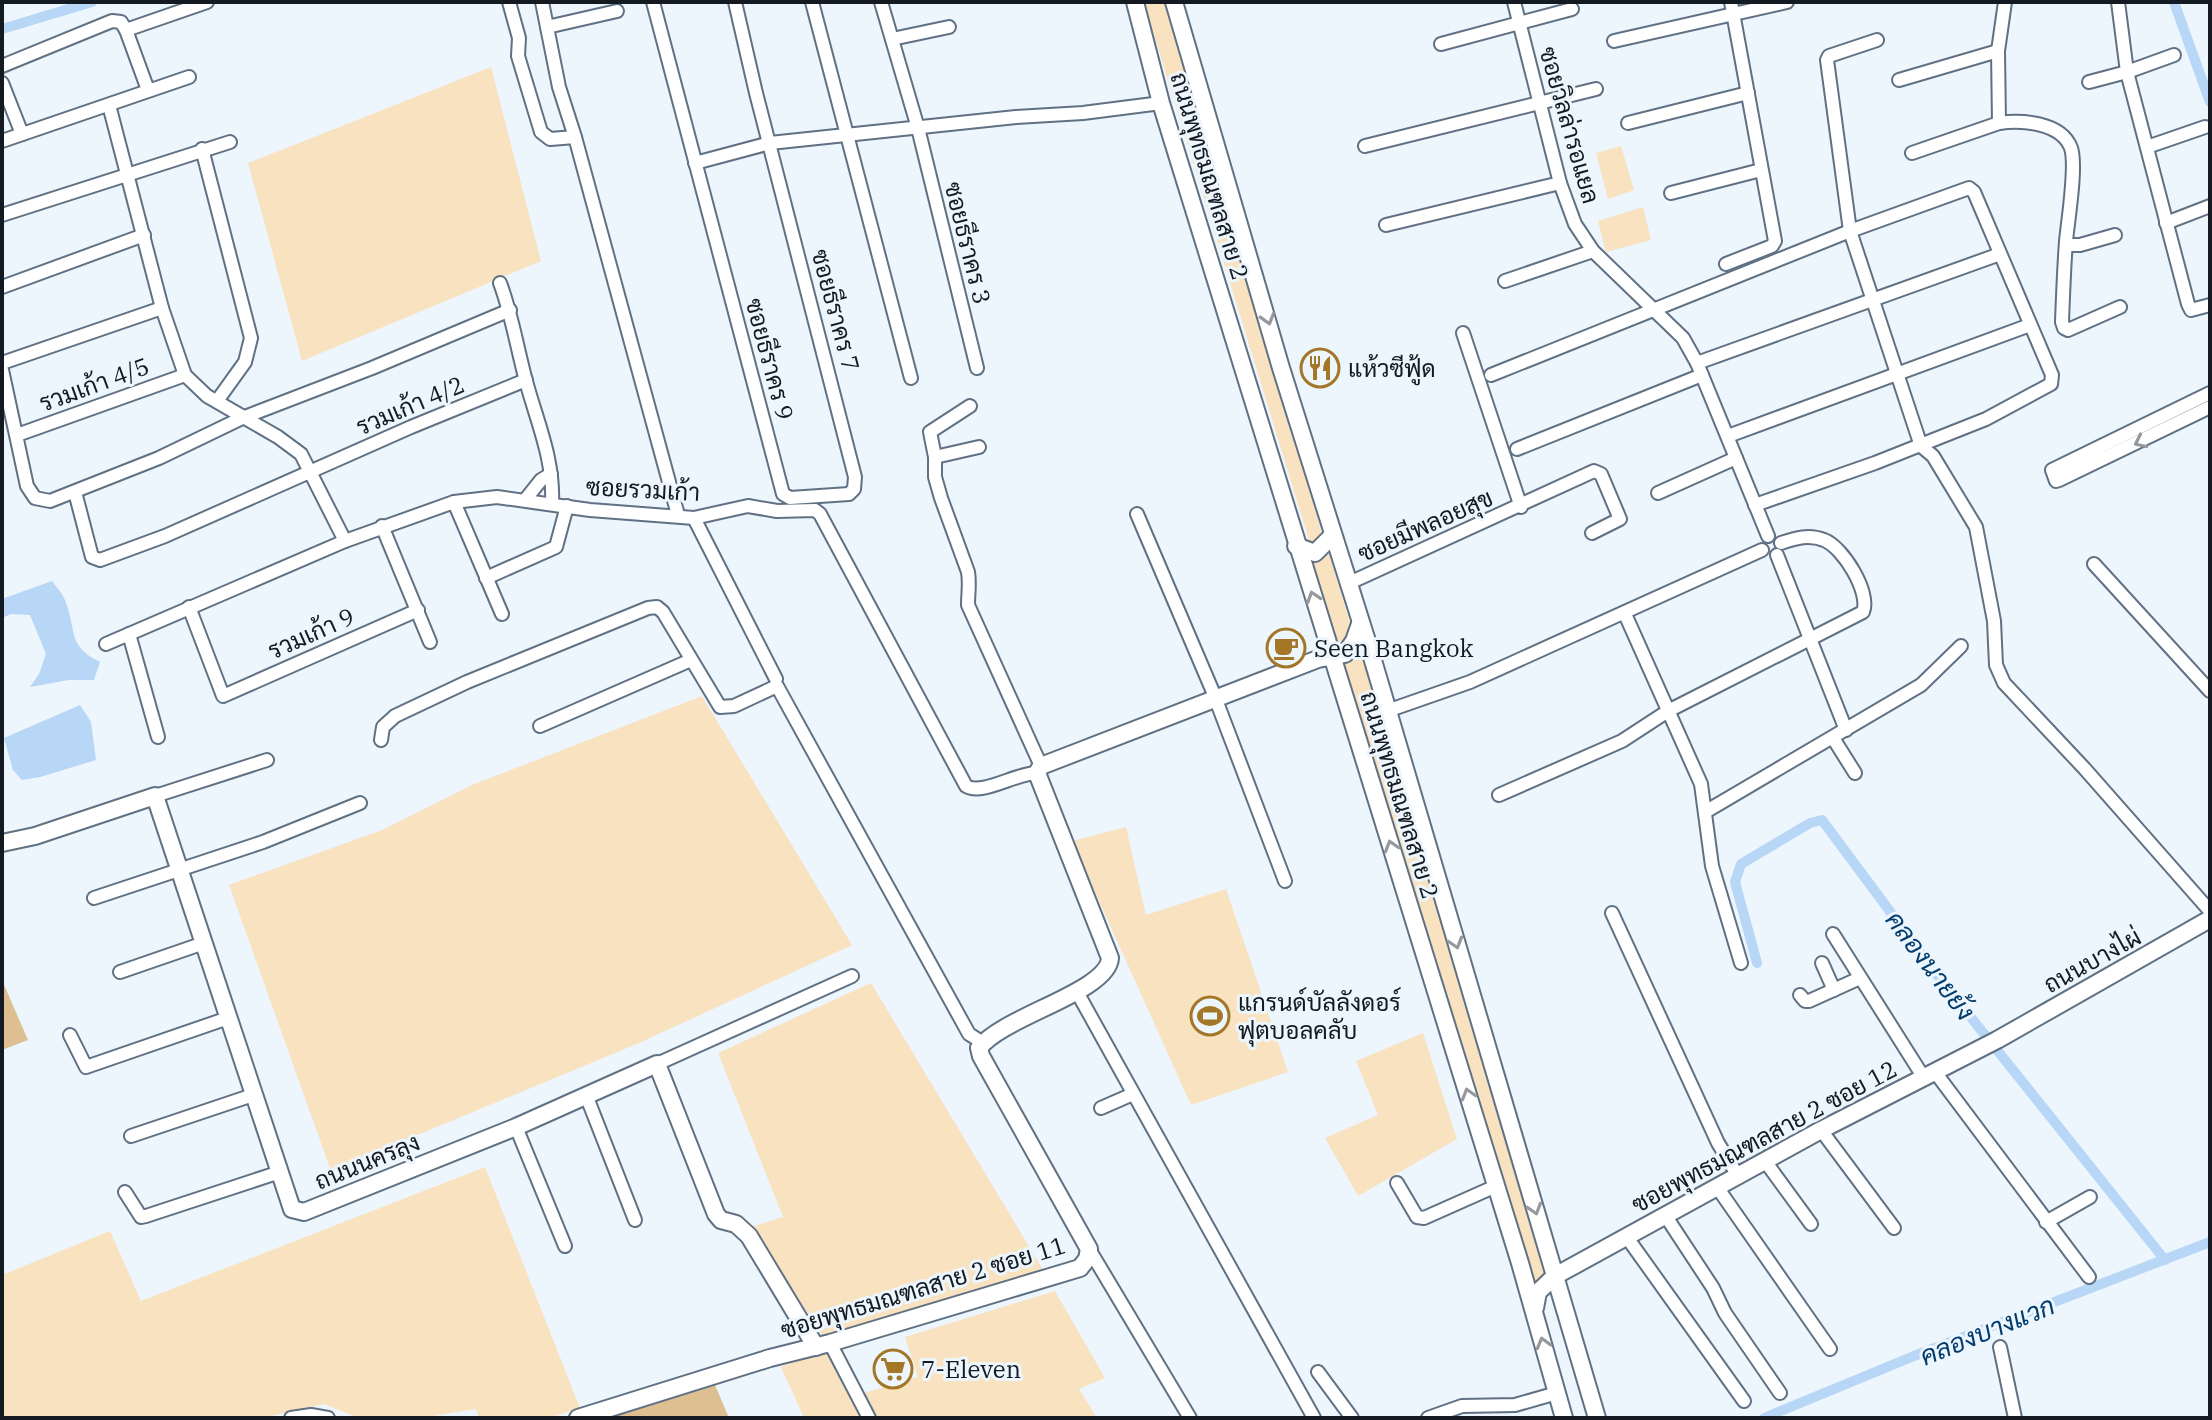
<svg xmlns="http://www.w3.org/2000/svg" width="2212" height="1420" font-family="'IBM Plex Serif',Sarabun,serif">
  <rect width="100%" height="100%" fill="#edf5fd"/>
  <!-- green -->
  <g fill="#f9e2c0">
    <polygon points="1144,2 1166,2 1322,534 1323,542 1314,548 1309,540"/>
    <polygon points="491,67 541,261 302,361 248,163"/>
    <polygon points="1621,146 1634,190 1608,199 1596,153"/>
    <polygon points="1643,207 1651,240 1606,252 1598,221"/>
    <polygon points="1329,554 1353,633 1341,648 1335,642 1311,563"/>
    <polygon points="1360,646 1548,1273 1532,1286 1343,665"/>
    <polygon points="702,696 852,945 639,1043 331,1171 229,885 382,830 472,785"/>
    <polygon points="1126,827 1146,915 1226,889 1288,1072 1191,1105 1072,841"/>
    <polygon points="871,983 1045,1273 823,1336 751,1227 783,1217 718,1053"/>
    <polygon points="1423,1033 1457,1139 1358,1196 1325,1138 1378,1115 1356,1061"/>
    <polygon points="485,1167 580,1408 549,1418 479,1418 476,1409 421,1418 359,1418 324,1404 262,1418 2,1418 2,1275 110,1231 141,1301"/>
    <polygon points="1055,1291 1105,1378 1079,1389 1097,1418 878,1418 864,1393 918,1377 905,1337"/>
    <polygon points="825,1350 862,1418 804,1418 781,1367"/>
  </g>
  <!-- forest -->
  <g fill="#ddbf91">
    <polygon points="2,980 28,1040 2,1050"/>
    <polygon points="715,1385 729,1418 609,1418"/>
  </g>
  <!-- water -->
  <g fill="#b8d6f6">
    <path d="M52,581C57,588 64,595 66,603C77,632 67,646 100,662L94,680H69L30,687L39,674L46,654L30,615L11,614L2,618V599Z"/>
    <polygon points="80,705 91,722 96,760 40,777 22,780 13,770 4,738"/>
  </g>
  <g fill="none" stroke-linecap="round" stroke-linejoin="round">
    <!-- canal -->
    <g stroke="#b8d6f6" stroke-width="10">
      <polyline points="2174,2 2210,102"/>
      <polyline points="2,29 92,2"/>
      <polyline points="1757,963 1735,882 1741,864 1810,823 1822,820 1941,980 2165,1260"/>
      <polyline points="1764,1418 1914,1356 2210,1242"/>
    </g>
    <!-- street casing -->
    <g stroke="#607184" stroke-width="16">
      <g id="street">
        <polyline points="509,2 519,38 518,56 541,132 550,139 575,137"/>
        <polyline points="542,2 559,87 575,137 678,515"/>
        <polyline points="653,2 783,494 790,498 849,494 854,489 855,477 756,93 735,2"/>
        <polyline points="812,2 911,378"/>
        <polyline points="881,2 918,128 977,368"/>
        <polyline points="1514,2 1560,183 1575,224 1593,251 1683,338 1697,363 1768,536"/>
        <polyline points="2118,2 2127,72 2188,304 2191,310 2210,305"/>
        <polyline points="547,27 617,11"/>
        <polyline points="892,39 949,27"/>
        <polyline points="1877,40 1829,56 1827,60 1850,231 1921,446 1933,456 1976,527 1994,621 1996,665 2004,683 2084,768 2210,911"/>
        <polyline points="1614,41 1787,2"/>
        <polyline points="1441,44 1572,9"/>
        <polyline points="2,66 112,21 121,22 126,30"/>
        <polyline points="1899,80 1998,51"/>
        <polyline points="2089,82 2127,72 2174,55"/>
        <polyline points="2,83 22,134"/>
        <polyline points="148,90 126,30 207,2"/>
        <polyline points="109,105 162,308 185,375 207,396 278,437 301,454 345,541"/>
        <polyline points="1628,123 1748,93"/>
        <polyline points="1999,123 1998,51 2005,2"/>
        <polyline points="2,141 189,77"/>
        <polyline points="1365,146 1596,89"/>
        <polyline points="2147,147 2205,127"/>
        <polyline points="202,149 251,338 245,362 217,401"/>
        <path d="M1912,153L1999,123C2022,120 2061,122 2071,148C2077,166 2068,220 2066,241C2064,268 2063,295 2062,322L2064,328L2068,330L2120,307"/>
        <polyline points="695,163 770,143 1016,117 1083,113 1161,103"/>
        <polyline points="1671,193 1761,170"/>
        <polyline points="2,215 230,142"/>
        <polyline points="2166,223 2210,206"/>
        <polyline points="1386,225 1560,183"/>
        <polyline points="2066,245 2080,245 2115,235"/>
        <polyline points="1726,264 1772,246 1775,241 1731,2"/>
        <polyline points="1505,281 1593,251"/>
        <path d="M500,283C512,315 517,348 526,381C537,422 554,459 552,503"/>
        <polyline points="2,287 144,235"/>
        <polyline points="1463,333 1521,507"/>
        <polyline points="2,363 162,308"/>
        <polyline points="1697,363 2000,254"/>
        <polyline points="2,370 27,486 35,498 50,501 159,458 242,418 372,368 510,310"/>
        <polyline points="1491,375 1850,231 1969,188 1974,192 2052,375 2051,384 1986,419 1875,463 1755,505"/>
        <polyline points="2210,393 2052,470 2056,481 2059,480 2210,407"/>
        <polyline points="17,435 185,375"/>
        <polyline points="1728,436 2030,325"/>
        <path d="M979,447L935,457V477L941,498L968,572C970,584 968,593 968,605L1041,766"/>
        <polyline points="1517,449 1702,375"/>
        <polyline points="935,457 930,432 970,406"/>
        <polyline points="75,492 92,557 100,560 165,536 411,427 526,380"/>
        <polyline points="1658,493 1736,458"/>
        <polyline points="525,500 541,480 551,474"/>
        <polyline points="454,502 502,614"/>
        <polyline points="1137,514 1213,692 1285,881"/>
        <polyline points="694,518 776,679"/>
        <polyline points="382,526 430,642"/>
        <polyline points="1777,555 1846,730"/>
        <polyline points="2094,564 2210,691"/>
        <polyline points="486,578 556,547 567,506"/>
        <polyline points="1347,584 1594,471 1601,474 1620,519 1592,533"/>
        <polyline points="189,607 223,696 418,610"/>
        <polyline points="1625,614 1701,784 1712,866 1741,963"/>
        <polyline points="129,634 158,737"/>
        <path d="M106,644L345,541L454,502L497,497L590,510L694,518L748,506L777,511L815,510L820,514L966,786C982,796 1016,773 1037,773"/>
        <polyline points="1387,711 1470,682 1762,550"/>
        <polyline points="540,726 691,660"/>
        <polyline points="1833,738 1855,773"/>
        <polyline points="381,740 383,727 395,716 467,682 648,608 657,607 663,612 720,707 734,706 777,686 969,1034 983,1043"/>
        <path d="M1499,795L1622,741L1668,711L1863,612C1871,593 1843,547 1824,540C1809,534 1796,538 1781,543"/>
        <polyline points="155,796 267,760"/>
        <polyline points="1705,812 1921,685 1961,646"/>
        <polyline points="94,898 263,842 360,803"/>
        <polyline points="1612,913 1718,1143 1738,1176"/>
        <polyline points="1833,934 1924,1078"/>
        <polyline points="1822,963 1834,990"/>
        <polyline points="120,972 204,943"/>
        <polyline points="1077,992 1314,1418"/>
        <polyline points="1800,995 1805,1001 1809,1001 1860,978"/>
        <polyline points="70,1035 86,1067 228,1018"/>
        <polyline points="657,1064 852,976"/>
        <polyline points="1935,1072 2089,1277"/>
        <polyline points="586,1095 635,1220"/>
        <polyline points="1101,1108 1133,1094"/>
        <polyline points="516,1127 565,1246"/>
        <polyline points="1821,1130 1894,1228"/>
        <polyline points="131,1136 253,1095"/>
        <polyline points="1765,1161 1811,1224"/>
        <polyline points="1397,1183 1417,1217 1424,1218 1496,1186"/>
        <polyline points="1717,1187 1830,1349"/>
        <polyline points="125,1192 141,1217 146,1216 280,1172"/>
        <polyline points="1665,1215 1713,1288 1725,1313 1780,1393"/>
        <polyline points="2046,1222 2090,1197"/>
        <polyline points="1626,1236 1744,1401"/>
        <polyline points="1089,1249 1190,1418"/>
        <polyline points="830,1343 869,1418"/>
        <polyline points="2000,1347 2015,1418"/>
        <polyline points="1318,1372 1352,1418"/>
        <polyline points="291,1418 311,1415 328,1418"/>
        <polyline points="1428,1418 1462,1406 1515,1405 1557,1393"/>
      </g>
    </g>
    <!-- secondary casing -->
    <g stroke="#607184" stroke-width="20">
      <g id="secondary">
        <polyline points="1135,2 1161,103 1520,1263 1564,1418"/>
        <polyline points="1174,2 1281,368 1372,657 1597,1418"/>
        <polyline points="1296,546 1315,553 1332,536"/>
        <polyline points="2,843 35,836 155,796 292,1209 304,1212 516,1127 657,1064 716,1214 721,1220 736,1224 749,1236 816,1347"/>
        <polyline points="1535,1308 1538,1292 1555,1276 1821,1130 1997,1040 2210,919"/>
        <path d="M578,1418L770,1358L830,1343L1080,1268L1087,1259L1089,1249L981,1056L979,1048C1003,1016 1108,992 1110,958L1037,773L1041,766L1318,659L1345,654L1354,641L1360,624"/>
      </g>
    </g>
    <!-- street -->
    <use href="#street" stroke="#fff" stroke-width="12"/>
    <!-- secondary -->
    <use href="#secondary" stroke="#fff" stroke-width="16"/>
  </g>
  <!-- one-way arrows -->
  <defs><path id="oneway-chevron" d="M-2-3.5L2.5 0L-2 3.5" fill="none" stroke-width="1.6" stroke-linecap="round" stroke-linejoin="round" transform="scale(2)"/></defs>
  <g stroke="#95989c">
    <use href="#oneway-chevron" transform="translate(1268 319) rotate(74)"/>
    <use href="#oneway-chevron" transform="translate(2140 442) rotate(154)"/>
    <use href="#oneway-chevron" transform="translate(1313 597) rotate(-108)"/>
    <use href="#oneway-chevron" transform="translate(1391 846) rotate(-107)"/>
    <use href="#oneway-chevron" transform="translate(1456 943) rotate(73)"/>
    <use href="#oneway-chevron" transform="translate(1468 1094) rotate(-107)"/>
    <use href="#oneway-chevron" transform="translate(1535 1209) rotate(73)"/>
    <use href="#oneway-chevron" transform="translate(1543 1343) rotate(-105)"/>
  </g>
  <!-- icons -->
  <defs>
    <g id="restaurant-ring" transform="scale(2)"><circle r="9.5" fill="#edf5fd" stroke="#a37628" stroke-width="1.5"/><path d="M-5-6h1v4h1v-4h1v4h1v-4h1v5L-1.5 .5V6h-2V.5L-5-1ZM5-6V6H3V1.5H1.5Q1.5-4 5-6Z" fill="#a37628"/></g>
    <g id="cafe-ring" transform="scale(2)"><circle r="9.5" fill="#edf5fd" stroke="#a37628" stroke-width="1.5"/><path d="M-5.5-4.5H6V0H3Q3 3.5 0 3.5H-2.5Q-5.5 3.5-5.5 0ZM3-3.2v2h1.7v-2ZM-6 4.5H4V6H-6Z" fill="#a37628"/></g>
    <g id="stadium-ring" transform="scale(2)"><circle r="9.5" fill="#edf5fd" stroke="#a37628" stroke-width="1.5"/><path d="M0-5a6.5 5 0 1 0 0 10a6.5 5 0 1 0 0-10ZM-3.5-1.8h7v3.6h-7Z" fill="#a37628"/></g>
    <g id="supermarket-ring" transform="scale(2)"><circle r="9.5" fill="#edf5fd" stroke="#a37628" stroke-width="1.5"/><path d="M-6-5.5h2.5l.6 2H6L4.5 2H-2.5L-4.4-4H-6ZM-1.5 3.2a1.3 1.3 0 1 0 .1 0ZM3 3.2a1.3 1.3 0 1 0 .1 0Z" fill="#a37628"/></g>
  </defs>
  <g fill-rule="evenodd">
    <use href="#restaurant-ring" x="1320" y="368"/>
    <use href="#cafe-ring" x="1286" y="648"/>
    <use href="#stadium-ring" x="1210" y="1016"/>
    <use href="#supermarket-ring" x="893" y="1369"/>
  </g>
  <g text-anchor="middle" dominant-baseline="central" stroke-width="6" stroke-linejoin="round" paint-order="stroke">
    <!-- street labels -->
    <g font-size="24" fill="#131a22" stroke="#edf5fd">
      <text transform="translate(1570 125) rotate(74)">ซอยวิลล่ารอแยล</text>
      <text transform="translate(1210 176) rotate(73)">ถนนพุทธมณฑลสาย 2</text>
      <text transform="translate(968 243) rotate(76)">ซอยธีราคร 3</text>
      <text transform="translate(836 310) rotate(75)">ซอยธีราคร 7</text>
      <text transform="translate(770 359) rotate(75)">ซอยธีราคร 9</text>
      <text transform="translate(94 384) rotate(-20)">รวมเก้า 4/5</text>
      <text transform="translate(410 405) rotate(-23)">รวมเก้า 4/2</text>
      <text transform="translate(643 489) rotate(3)">ซอยรวมเก้า</text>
      <text transform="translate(1425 525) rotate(-24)">ซอยมีพลอยสุข</text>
      <text transform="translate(311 633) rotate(-24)">รวมเก้า 9</text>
      <text transform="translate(1400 795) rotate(73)">ถนนพุทธมณฑลสาย 2</text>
      <text transform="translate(2092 960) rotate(-29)">ถนนบางไผ่</text>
      <text transform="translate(1764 1136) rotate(-28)">ซอยพุทธมณฑลสาย 2 ซอย 12</text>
      <text transform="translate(367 1161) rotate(-22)">ถนนนครลุง</text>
      <text transform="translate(923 1287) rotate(-17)">ซอยพุทธมณฑลสาย 2 ซอย 11</text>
    </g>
    <!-- poi labels -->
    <g font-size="24" fill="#131a22" stroke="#edf5fd" text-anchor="start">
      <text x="1348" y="368">แห้วซีฟู้ด</text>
      <text x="1314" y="648">Seen Bangkok</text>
      <text x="1238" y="1002">แกรนด์บัลลังดอร์<tspan x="1238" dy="28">ฟุตบอลคลับ</tspan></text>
      <text x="921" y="1369">7-Eleven</text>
    </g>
    <!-- water labels -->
    <g font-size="26" font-style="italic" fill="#033d6e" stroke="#edf5fd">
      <text transform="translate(1931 965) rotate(53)">คลองนายย้ง</text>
      <text transform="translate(1987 1330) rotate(-22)">คลองบางแวก</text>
    </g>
  </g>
  <!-- border -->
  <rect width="2212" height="1420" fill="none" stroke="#131a22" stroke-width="8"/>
</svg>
